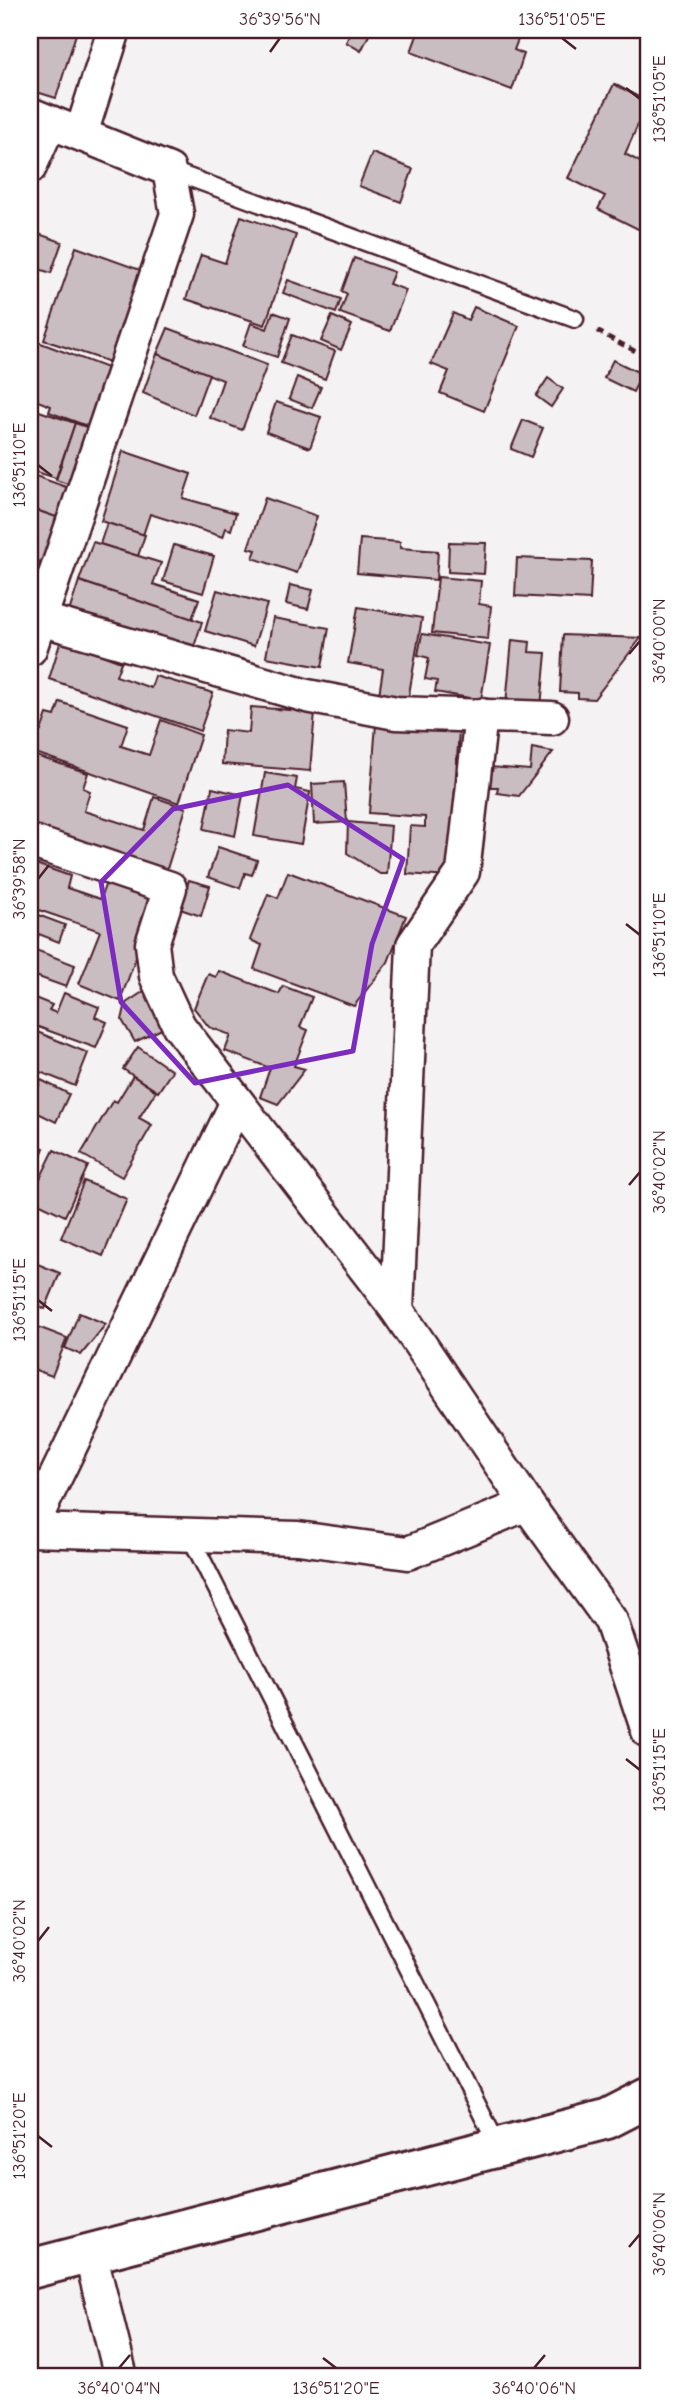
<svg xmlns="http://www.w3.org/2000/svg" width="678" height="2407" font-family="'Comic Neue',sans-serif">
  <rect width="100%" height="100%" fill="#f4f2f2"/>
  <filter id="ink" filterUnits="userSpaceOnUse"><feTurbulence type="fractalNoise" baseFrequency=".0143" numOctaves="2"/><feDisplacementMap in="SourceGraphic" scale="14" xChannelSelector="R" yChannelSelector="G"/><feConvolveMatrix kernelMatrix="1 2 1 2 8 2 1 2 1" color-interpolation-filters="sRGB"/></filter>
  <g filter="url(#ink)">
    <!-- building -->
    <g fill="#cabdc1" stroke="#4a1f2b" stroke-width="2">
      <polygon points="39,30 63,30 76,34 56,98 30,90 30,60"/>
      <polygon points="352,30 369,35 361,51 346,42"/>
      <polygon points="419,30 508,30 520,34 514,50 524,54 512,90 411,52"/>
      <polygon points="614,84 648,102 625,154 648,166 648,234 598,209 605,196 568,178"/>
      <polygon points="372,153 413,169 401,202 359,186"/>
      <polygon points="241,216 296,235 265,325 186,299 201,255 225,263"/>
      <polygon points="30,231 62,242 51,273 30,266"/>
      <polygon points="76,247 143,271 110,362 44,340"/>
      <polygon points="354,258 394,272 389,284 406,290 390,331 340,313 347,294 342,291"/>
      <polygon points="288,280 341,299 336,313 283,293"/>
      <polygon points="474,307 519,326 484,411 440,393 449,371 431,364 453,313 468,320"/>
      <polygon points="273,312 290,318 277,357 243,346 251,323 267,329"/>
      <polygon points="332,316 352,325 341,350 321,341"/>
      <polygon points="168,328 267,365 242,430 210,418 223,380 157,354"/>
      <polygon points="292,335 335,351 325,379 281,363"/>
      <polygon points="38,342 110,369 90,427 49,412 51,406 30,398 30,362"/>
      <polygon points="157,354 209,374 194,415 143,393"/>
      <polygon points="613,360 642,374 633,392 604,378"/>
      <polygon points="297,377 321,387 312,408 289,399"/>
      <polygon points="548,378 563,389 551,407 536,396"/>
      <polygon points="276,402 321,417 310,448 266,432"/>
      <polygon points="30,408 75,423 56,478 30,470"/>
      <polygon points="523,420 543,428 531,457 511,449"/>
      <polygon points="75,423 92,429 73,486 56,480"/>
      <polygon points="123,451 191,474 183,498 236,513 231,530 226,528 223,537 150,514 143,535 101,521"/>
      <polygon points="30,474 69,488 59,518 30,508"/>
      <polygon points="265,498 317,516 297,573 253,558 256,550 248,548"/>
      <polygon points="30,508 59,518 44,564 30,559"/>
      <polygon points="107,523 145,535 138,556 100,544"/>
      <polygon points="360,539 400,542 400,548 438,551 436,580 357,573"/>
      <polygon points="93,542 161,563 153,584 199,599 192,619 79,581"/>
      <polygon points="449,542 486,543 484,574 448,572"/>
      <polygon points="174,545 214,556 203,593 163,581"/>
      <polygon points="517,558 592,561 590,600 515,596"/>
      <polygon points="30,562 45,567 30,605"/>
      <polygon points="438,577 481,581 479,604 491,606 488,639 432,633"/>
      <polygon points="79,581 202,622 190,659 163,639 135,630 133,637 67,618"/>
      <polygon points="290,585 313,590 308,609 286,604"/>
      <polygon points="217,590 267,604 254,646 205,631"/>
      <polygon points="358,607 422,618 408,700 379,695 383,669 348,663"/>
      <polygon points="273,618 329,628 322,667 266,657"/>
      <polygon points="422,634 490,645 481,700 435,692 437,681 425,679 429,658 418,655"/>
      <polygon points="563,635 641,638 594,699 578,698 578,693 560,692"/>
      <polygon points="61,640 121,662 116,676 151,688 155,676 213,693 200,731 49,679"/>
      <polygon points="512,640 530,642 529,652 546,653 541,707 506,704"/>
      <polygon points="60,702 128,725 121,746 149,755 161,720 201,735 179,803 30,751 30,727 41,731 47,714 55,716"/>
      <polygon points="251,707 315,712 310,771 222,764 224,730 249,733"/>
      <polygon points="376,724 459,730 449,877 407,874 410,826 425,827 425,817 369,813"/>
      <polygon points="532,748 553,752 519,796 497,793 498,787 487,787 489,767 530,770"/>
      <polygon points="30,754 88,773 83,788 90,791 84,811 144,830 154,797 186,808 166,872 30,829"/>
      <polygon points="265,773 297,778 295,789 310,792 301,844 254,836"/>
      <polygon points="344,782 347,822 314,824 312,784"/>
      <polygon points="212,788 243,795 235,836 204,829"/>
      <polygon points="348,822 391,826 387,874 380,874 347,853"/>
      <polygon points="218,847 257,860 252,875 245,873 240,888 208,877"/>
      <polygon points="30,862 70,876 67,888 100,899 107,880 157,900 120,1001 79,984 100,931 30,907"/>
      <polygon points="288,872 406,916 388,962 354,1006 254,969 262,945 250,940 268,894 278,898"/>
      <polygon points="189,880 210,886 201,916 180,909"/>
      <polygon points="30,912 65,925 59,942 39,934 33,949 75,965 66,987 30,974"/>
      <polygon points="219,971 279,994 283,986 312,997 300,1027 308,1030 294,1066 305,1069 278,1104 260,1097 270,1068 225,1051 231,1035 209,1027 194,1008 208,974 216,977"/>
      <polygon points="149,988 170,1025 135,1042 122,1020 126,1003"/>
      <polygon points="64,993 99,1007 95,1017 107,1022 96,1048 30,1024 30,996 52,1005 49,1010 56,1013"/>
      <polygon points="30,1029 88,1053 75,1086 30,1068"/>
      <polygon points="138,1047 172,1071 158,1092 123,1069"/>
      <polygon points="133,1076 156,1091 139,1118 152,1125 122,1177 81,1154 113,1100 117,1102"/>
      <polygon points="41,1080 69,1094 56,1122 30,1109"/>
      <polygon points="30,1142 44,1148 30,1182"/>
      <polygon points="54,1150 88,1166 65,1216 30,1199"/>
      <polygon points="84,1181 127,1199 103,1256 61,1238"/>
      <polygon points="30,1261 60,1273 45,1309 30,1303"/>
      <polygon points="79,1313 106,1324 81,1355 65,1348"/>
      <polygon points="30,1324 67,1338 52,1376 30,1368"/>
    </g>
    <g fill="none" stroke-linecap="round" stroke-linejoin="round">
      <!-- service casing -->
      <g stroke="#4a1f2b" stroke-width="21">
        <g id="service">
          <polyline points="169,170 575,319"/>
          <polyline points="190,1536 498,2146"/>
        </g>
      </g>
      <!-- minor casing -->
      <g stroke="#4a1f2b" stroke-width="37">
        <g id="minor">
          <polyline points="30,114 169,170 177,214 30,649"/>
          <polyline points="81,134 114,30"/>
          <polyline points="30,167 50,122"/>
          <polyline points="40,619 307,696 396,713 552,718"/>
          <polyline points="30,841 170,888 152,944 156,976 179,1026 397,1310 527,1504 611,1621 648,1731"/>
          <polyline points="397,1310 413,945 463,872 481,715"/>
          <polyline points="30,1530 298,1538 408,1553 527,1504"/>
          <polyline points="30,1530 236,1104"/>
          <polyline points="90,2253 121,2377"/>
        </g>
      </g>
      <!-- tertiary casing -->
      <g stroke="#4a1f2b" stroke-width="44">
        <polyline id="tertiary" points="30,2269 607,2119 648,2098"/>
      </g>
      <!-- path -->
      <polyline stroke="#4a1f2b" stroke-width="4.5" stroke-dasharray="7 5" stroke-linecap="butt" points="597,331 648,358"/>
      <!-- service -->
      <use href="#service" stroke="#fff" stroke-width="16"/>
      <!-- minor -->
      <use href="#minor" stroke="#fff" stroke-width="32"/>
      <!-- tertiary -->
      <use href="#tertiary" stroke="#fff" stroke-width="38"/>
    </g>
  </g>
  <!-- marked area -->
  <path fill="none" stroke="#7b2cbf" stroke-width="5" stroke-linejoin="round" d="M288,785L403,859L372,944L353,1051L195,1083L121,1002L101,882L173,809Z"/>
  <!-- ticks -->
  <path fill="none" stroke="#4a1f2b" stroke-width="2.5" d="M562,38L576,49M270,52L280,38M626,88L640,99M38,465L52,476M629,654L640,641M38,879L49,865M626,924L640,935M629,1185L640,1172M38,1300L52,1311M626,1759L640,1770M38,1941L49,1927M38,2136L52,2147M629,2247L640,2234M323,2358L336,2368M119,2368L130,2355M534,2368L545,2355"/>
  <!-- margin -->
  <rect width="678" height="2407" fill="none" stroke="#fff" stroke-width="77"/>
  <rect x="38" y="38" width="602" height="2330" fill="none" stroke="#4a1f2b" stroke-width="2.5"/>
  <g font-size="18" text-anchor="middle" fill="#4a1f2b">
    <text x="280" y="25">36°39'56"N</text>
    <text x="562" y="25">136°51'05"E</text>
    <text transform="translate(659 99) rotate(-90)" y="6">136°51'05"E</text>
    <text transform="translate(19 465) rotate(-90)" y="6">136°51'10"E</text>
    <text transform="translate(659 641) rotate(-90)" y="6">36°40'00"N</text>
    <text transform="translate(19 879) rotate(-90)" y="6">36°39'58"N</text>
    <text transform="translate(659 935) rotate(-90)" y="6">136°51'10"E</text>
    <text transform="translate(659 1172) rotate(-90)" y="6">36°40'02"N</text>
    <text transform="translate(19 1300) rotate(-90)" y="6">136°51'15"E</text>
    <text transform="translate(659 1770) rotate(-90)" y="6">136°51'15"E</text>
    <text transform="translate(19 1941) rotate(-90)" y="6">36°40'02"N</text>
    <text transform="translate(19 2136) rotate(-90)" y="6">136°51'20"E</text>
    <text transform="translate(659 2234) rotate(-90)" y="6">36°40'06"N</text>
    <text x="119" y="2394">36°40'04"N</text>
    <text x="336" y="2394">136°51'20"E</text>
    <text x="534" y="2394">36°40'06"N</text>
  </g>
</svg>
